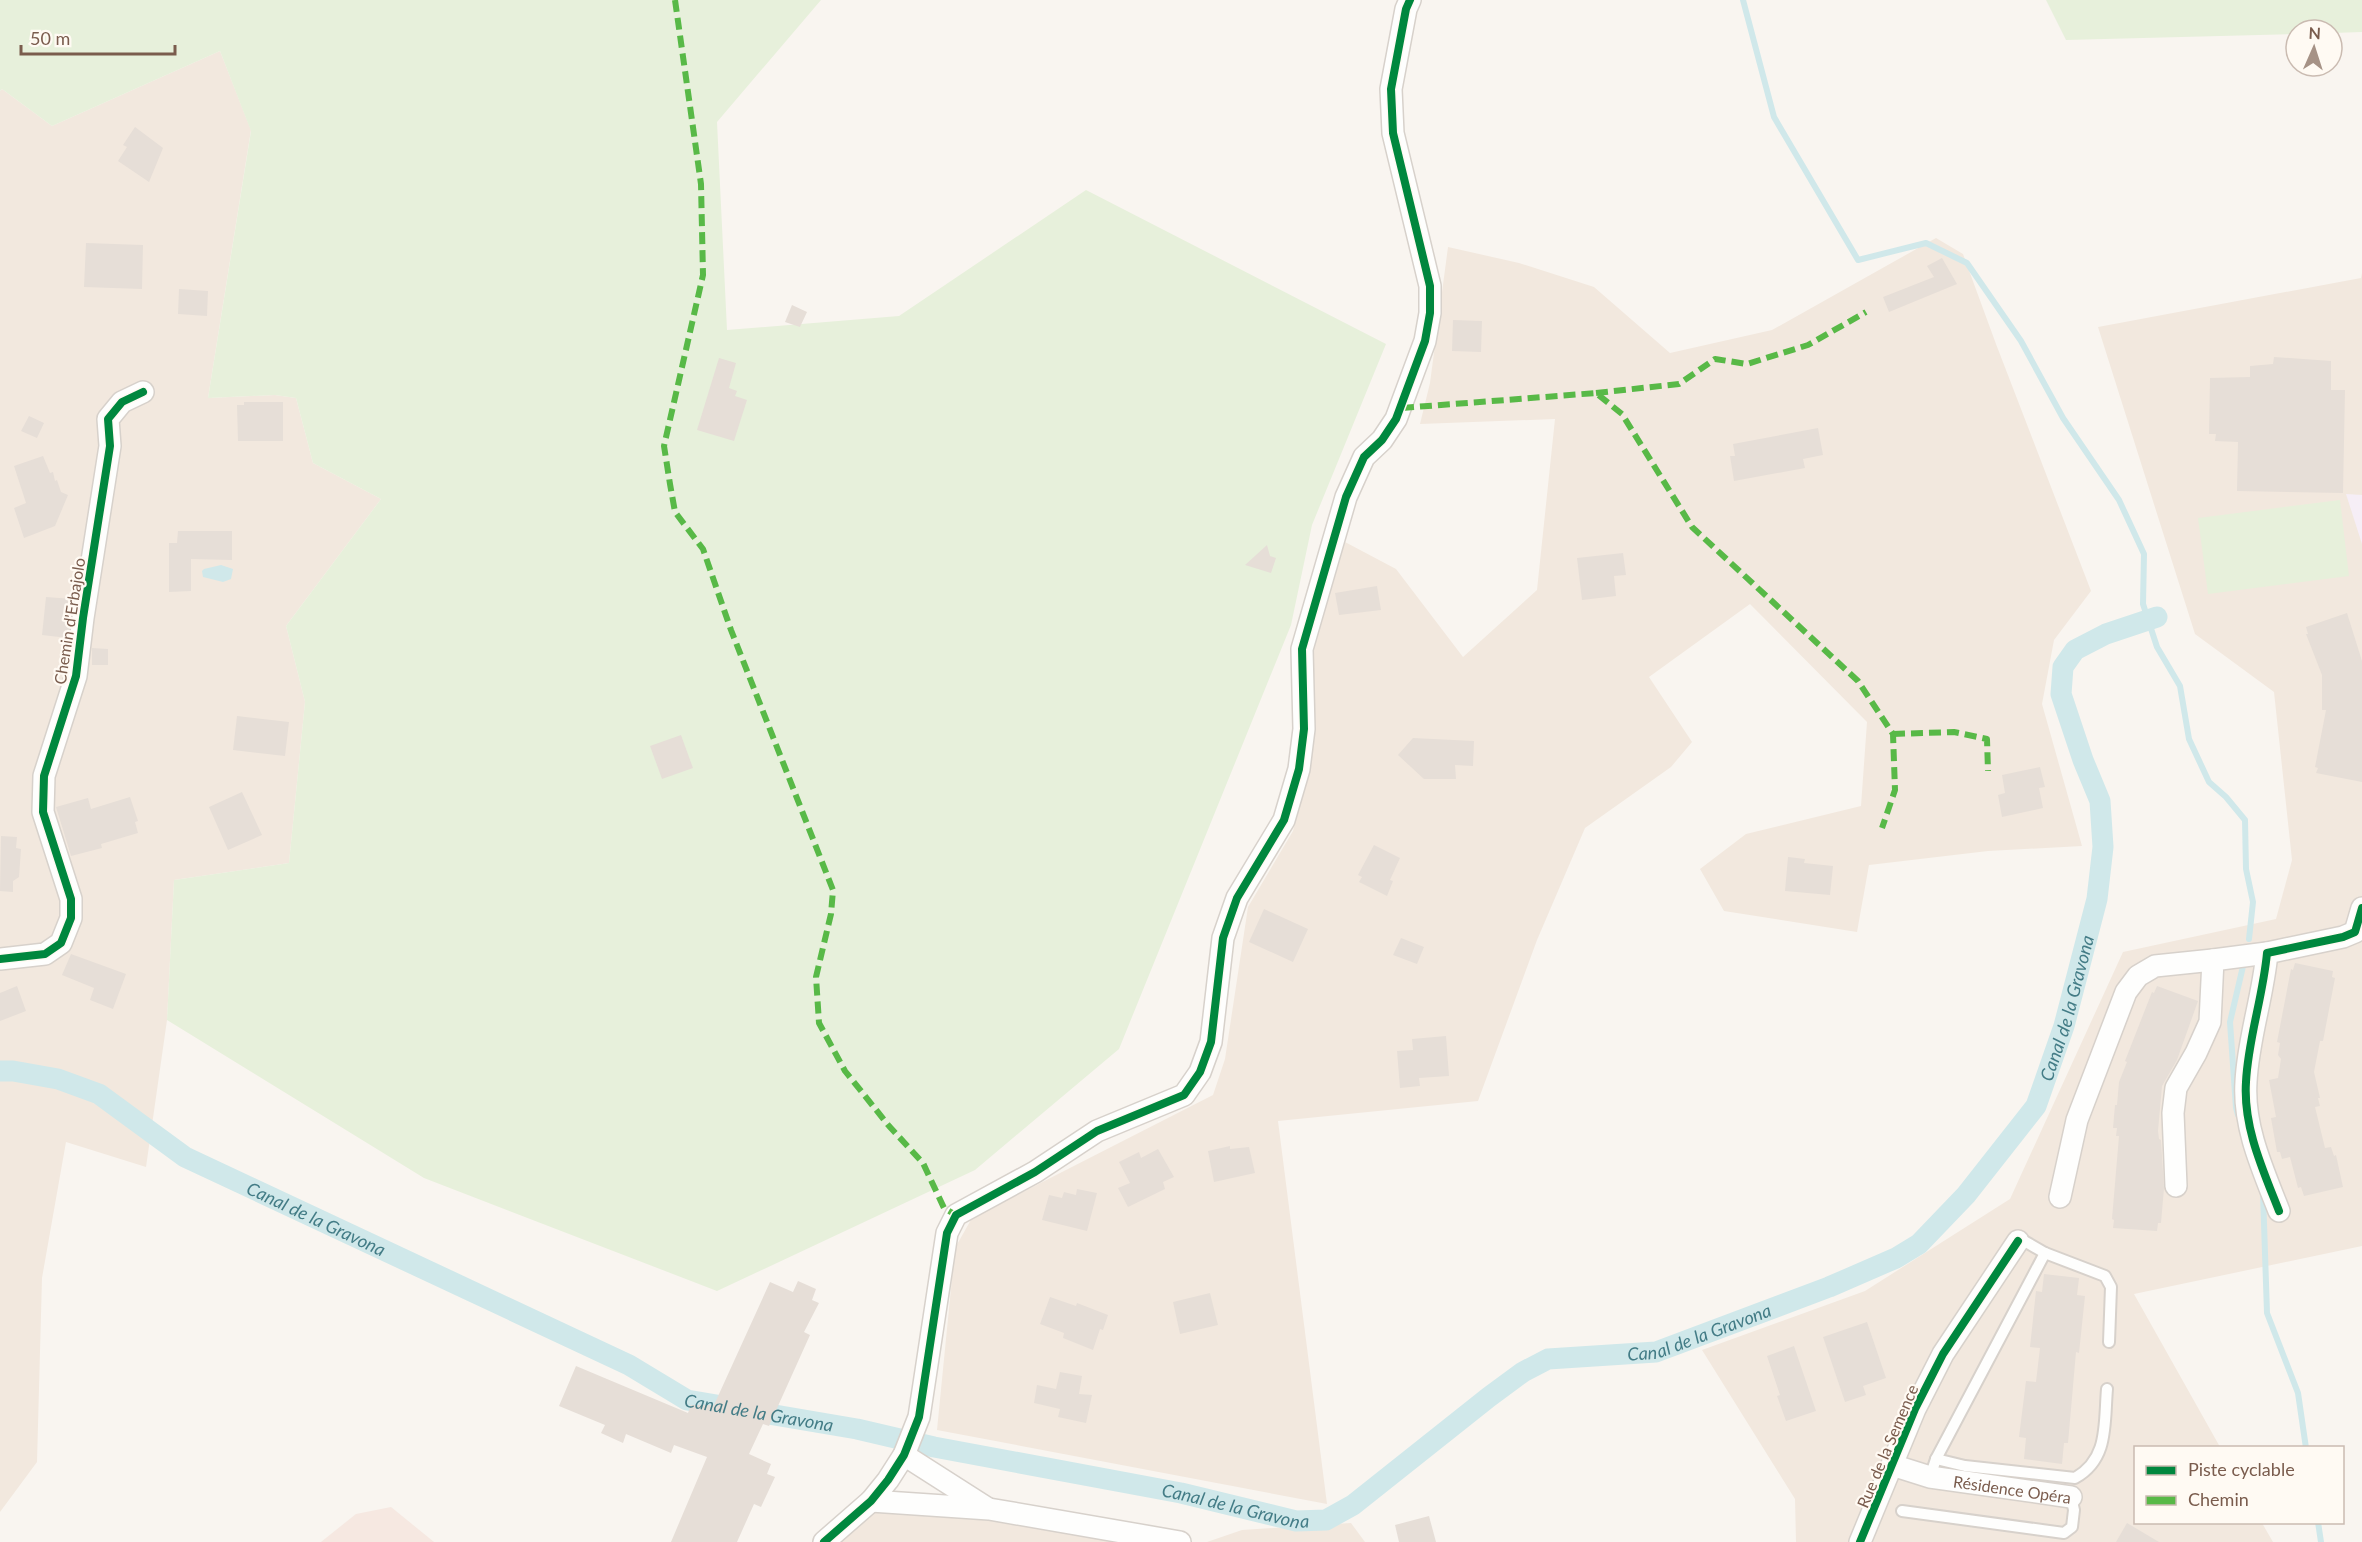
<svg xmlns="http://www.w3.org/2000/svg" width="2362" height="1542" font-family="Lato,sans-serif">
  <rect width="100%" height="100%" fill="#f9f5f0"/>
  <!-- residential -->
  <g fill="#f2e8de">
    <polygon points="220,51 251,130 208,398 275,395 296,398 313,463 381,499 286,626 305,702 289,863 174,880 167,1020 146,1167 66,1142 42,1278 37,1462 0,1512 0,91 2,89 52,126"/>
    <polygon points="1936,238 1963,254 1996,344 2091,591 2054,640 2042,704 2082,846 1988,851 1869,865 1857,932 1724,911 1700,869 1746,834 1861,806 1867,722 1750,604 1649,677 1692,742 1671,767 1585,828 1537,940 1478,1101 1278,1121 1327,1504 937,1430 955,1248 972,1218 1213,1095 1225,1059 1248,907 1293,831 1308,773 1313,636 1345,542 1396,569 1463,657 1537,590 1555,419 1420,424 1430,383 1448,247 1519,263 1594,287 1670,353 1772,330"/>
    <polygon points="2362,273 2362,1246 2134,1294 2220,1447 2136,1448 2136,1522 2262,1523 2273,1542 1796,1542 1795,1499 1702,1350 1865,1291 2010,1199 2123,952 2276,919 2292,860 2274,692 2195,634 2098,327 2361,278"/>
    <polygon points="871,1501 1180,1542 816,1542"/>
    <polygon points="1351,1523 1365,1542 1207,1542 1242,1530"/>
  </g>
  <!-- commercial -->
  <polygon fill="#f6e8e1" points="391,1507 434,1542 321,1542 356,1514"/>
  <!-- education -->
  <polygon fill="#f6eef6" points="2346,494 2362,495 2362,544"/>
  <!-- green -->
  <g fill="#e7f0db">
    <polygon points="0,0 821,0 717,122 727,330 899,316 1086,190 1386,344 1312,525 1291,625 1119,1049 975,1170 717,1291 424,1178 167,1020 174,880 289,863 305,702 286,626 381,499 313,463 296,398 275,395 208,398 251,131 220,51 52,126 2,89 0,91"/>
    <polygon points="2046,0 2362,0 2362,32 2332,33 2332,30 2296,30 2296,34 2066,40"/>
    <polygon points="2340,500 2349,576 2208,594 2198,518"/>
  </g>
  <!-- water -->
  <polygon fill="#d0e8ea" points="221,565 233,569 231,579 223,582 203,577 202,571 204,569"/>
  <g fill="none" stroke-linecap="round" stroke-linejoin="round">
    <!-- stream -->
    <g stroke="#d0e8ea" stroke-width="6">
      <polyline points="1743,0 1774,117 1858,260 1926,243 1967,263 2021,341 2063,418 2119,500 2144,554 2143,604 2157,647 2180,686 2189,739 2209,782 2226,797 2245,820 2246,869 2253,902 2249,939"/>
      <polyline points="2238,1115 2236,1108 2230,1022 2244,962"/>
      <polyline points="2263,1193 2267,1313 2298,1393 2306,1448"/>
      <polyline points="2318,1522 2321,1542"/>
    </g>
    <!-- canal -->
    <path stroke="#d0e8ea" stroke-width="21" id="s1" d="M0,1071H13L58,1079L99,1094L185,1157L629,1365L687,1400L857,1429L934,1447L1181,1493L1296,1521L1326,1520L1353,1505L1489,1397L1523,1372L1548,1359L1656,1352L1829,1287L1896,1258L1919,1244L1966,1195L2036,1106L2064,1026L2097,899L2103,847L2100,801L2083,760L2061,694L2063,667L2075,650L2106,634L2157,617"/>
  </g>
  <!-- building -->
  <g fill="#e6ded7">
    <polygon points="135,127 163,148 149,182 118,161 127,147 123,145"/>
    <polygon points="86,243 143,245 142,289 84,287"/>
    <polygon points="1942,258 1957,284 1889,312 1883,297 1934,277 1927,266"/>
    <polygon points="179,289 208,291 207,316 178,314"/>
    <polygon points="792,305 807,312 800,327 785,322"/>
    <polygon points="1453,320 1482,321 1481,352 1452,351"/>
    <polygon points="2274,357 2331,361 2331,390 2345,390 2343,493 2237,491 2238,442 2215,441 2216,434 2209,434 2210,378 2250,377 2250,366 2273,364"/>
    <polygon points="719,358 736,363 729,388 737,391 735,396 747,400 734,441 697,430"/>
    <polygon points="244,402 283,402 283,441 238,441 237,405 244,405"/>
    <polygon points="29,416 44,423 37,438 21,431"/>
    <polygon points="1818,428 1823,455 1803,459 1805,468 1734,481 1730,456 1735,456 1733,444"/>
    <polygon points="43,456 50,473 53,472 55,481 57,480 61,492 68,495 55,526 24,538 14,508 26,503 14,466"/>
    <polygon points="178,531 232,531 232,560 191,559 191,591 169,592 169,543 177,543"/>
    <polygon points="1267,545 1270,556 1276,558 1271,573 1245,565"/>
    <polygon points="1623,553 1626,575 1614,576 1616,596 1582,600 1577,558"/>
    <polygon points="1377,586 1381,610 1339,615 1335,593"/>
    <polygon points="46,597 73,599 68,638 42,635"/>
    <polygon points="2347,613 2362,661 2362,782 2316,773 2318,768 2315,767 2326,710 2322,710 2322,675 2306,634 2308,634 2306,627"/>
    <polygon points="92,648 108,649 108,665 92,665"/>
    <polygon points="237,716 289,722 285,756 233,750"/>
    <polygon points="681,735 693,768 662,779 650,746"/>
    <polygon points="1413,738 1474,741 1473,766 1455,765 1456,779 1424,779 1398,755"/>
    <polygon points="2040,767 2045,787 2039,788 2043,808 2002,817 1998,795 2005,793 2002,775"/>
    <polygon points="242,792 262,835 228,850 209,807"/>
    <polygon points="130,797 138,821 135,822 138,833 101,844 102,848 71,856 56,807 88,798 91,809"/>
    <polygon points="1,836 17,837 16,848 21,849 19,877 13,881 13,892 0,891"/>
    <polygon points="1374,845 1400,858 1390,880 1393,881 1387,896 1359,882 1362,877 1358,875"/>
    <polygon points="1788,857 1805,859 1804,863 1833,866 1830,895 1785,891"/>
    <polygon points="1264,909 1308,929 1293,962 1249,942"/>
    <polygon points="1401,938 1424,947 1417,964 1393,955"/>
    <polygon points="71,954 126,974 113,1009 90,1000 94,988 62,975"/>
    <polygon points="2295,963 2333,971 2332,977 2335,978 2323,1041 2320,1041 2314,1072 2320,1098 2318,1098 2320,1106 2315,1107 2325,1148 2331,1147 2334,1156 2336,1155 2343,1187 2304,1196 2301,1187 2298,1188 2290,1157 2282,1159 2280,1152 2277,1152 2271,1118 2276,1117 2269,1080 2278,1078 2281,1059 2278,1055 2280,1043 2277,1042 2291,969 2293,970"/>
    <polygon points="17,986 26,1011 0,1021 0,993"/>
    <polygon points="2157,986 2198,1001 2177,1060 2162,1086 2158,1131 2159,1139 2161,1140 2164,1188 2161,1223 2158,1223 2157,1231 2113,1228 2114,1220 2112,1219 2119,1136 2116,1136 2117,1128 2113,1128 2115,1105 2117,1105 2119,1082 2127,1062 2125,1061 2152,992 2154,993"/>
    <polygon points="1446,1036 1449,1076 1419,1078 1420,1086 1400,1088 1397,1051 1413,1050 1412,1039"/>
    <polygon points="1230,1146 1230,1149 1249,1147 1255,1173 1214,1182 1208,1151"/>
    <polygon points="1158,1149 1174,1177 1163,1182 1165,1189 1128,1207 1118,1188 1130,1183 1119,1162 1139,1152 1141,1158"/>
    <polygon points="1077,1189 1097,1193 1087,1231 1042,1220 1049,1195 1062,1198 1064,1192 1076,1195"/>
    <polygon points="2044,1274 2079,1278 2077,1295 2085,1296 2079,1353 2076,1352 2068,1443 2064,1443 2062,1464 2024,1459 2026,1438 2019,1437 2026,1381 2036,1382 2040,1348 2030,1347 2036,1291 2042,1292"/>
    <polygon points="798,1281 816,1289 812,1300 819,1303 804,1332 810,1335 769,1426 763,1424 749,1454 771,1464 767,1474 775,1477 761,1507 754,1504 737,1542 671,1542 707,1457 674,1445 671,1453 626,1434 623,1443 601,1433 605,1425 559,1406 576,1366 688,1413 691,1405 714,1405 770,1282 793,1292"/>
    <polygon points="1210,1293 1218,1325 1180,1334 1173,1302"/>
    <polygon points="1050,1297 1076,1306 1077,1303 1108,1315 1103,1330 1100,1329 1093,1350 1063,1338 1064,1333 1040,1324"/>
    <polygon points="1867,1322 1886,1378 1863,1386 1866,1395 1845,1402 1823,1337"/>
    <polygon points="1794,1346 1816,1411 1786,1421 1777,1396 1780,1395 1767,1356"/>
    <polygon points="1060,1372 1082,1376 1079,1394 1092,1395 1086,1423 1058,1417 1060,1409 1034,1403 1037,1385 1056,1389"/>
    <polygon points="1429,1516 1436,1542 1399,1542 1395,1525"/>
    <polygon points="2127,1523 2159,1542 2116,1542"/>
  </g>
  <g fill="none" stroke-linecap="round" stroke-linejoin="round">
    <!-- lane casing -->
    <g stroke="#d7d1cb" stroke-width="14">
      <g id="lane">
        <polyline points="2018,1241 2026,1242 2045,1253 2105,1276 2111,1287 2109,1342"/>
        <path d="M1936,1459L1965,1466L2075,1478C2109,1459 2104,1424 2107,1389"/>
        <polyline points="1930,1477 1936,1459 2045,1253"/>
        <polyline points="1902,1511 2064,1533 2072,1527 2074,1510 2071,1497"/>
      </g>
    </g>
    <!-- street casing -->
    <g stroke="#d7d1cb" stroke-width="24">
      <g id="street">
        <polyline points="0,959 45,954 61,943 71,918 71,899 43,812 44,776 76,676 83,618 110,446 108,419 122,402 143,392"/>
        <polyline points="2176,1186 2173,1113 2176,1088 2196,1053 2210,1022 2213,960 2267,953"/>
        <polyline points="2060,1197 2077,1120 2126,992 2138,976 2155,966 2213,960"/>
        <path d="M2279,1211C2263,1170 2243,1127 2246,1082C2248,1039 2263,997 2267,953L2343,937L2355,932L2362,908"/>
        <polyline points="904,1455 987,1508"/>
        <path id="s2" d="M1892,1465L1930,1477L2071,1497"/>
        <polyline points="871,1501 989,1509 1180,1542"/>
        <polyline points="824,1542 871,1501 888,1480 904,1455 919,1417 947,1233 956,1215 1035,1172 1097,1131 1184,1095 1200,1072 1211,1042 1223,938 1237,898 1284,820 1299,769 1304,729 1302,649 1346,497 1364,457 1382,440 1396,419 1425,341 1430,313 1430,286 1393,133 1391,89 1406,9 1410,0"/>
        <polyline points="1860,1542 1915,1409 1943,1354 2018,1241"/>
      </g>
    </g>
    <!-- lane -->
    <use href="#lane" stroke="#fefefd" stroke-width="10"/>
    <!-- street -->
    <use href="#street" stroke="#fefefd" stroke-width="21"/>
    <!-- quiet -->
    <g stroke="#58b947" stroke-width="6" stroke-dasharray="12 6" stroke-linecap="butt">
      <polyline points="675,0 701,184 703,275 664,446 670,484 675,512 703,549 731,630 833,890 831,914 816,977 819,1023 845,1071 889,1126 923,1163 944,1208 956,1215"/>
      <polyline points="1596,393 1679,384 1715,359 1747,364 1808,345 1866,312"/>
      <polyline points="1402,408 1596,393 1622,414 1692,527 1858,681 1893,734 1895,790 1882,828"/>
      <polyline points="1893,734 1954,732 1987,739 1988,771"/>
    </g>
    <!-- cycleway casing -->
    <g stroke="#fffaf3" stroke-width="11">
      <g id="cycleway">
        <polyline points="0,959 45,954 61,943 71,918 71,899 43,812 44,776 76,676 83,618 110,446 108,419 122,402 143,392"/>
        <path d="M2279,1211C2263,1170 2243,1127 2246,1082C2248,1039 2263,997 2267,953L2343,937L2355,932L2362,908"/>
        <polyline points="824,1542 871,1501 888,1480 904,1455 919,1417 947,1233 956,1215 1035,1172 1097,1131 1184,1095 1200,1072 1211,1042 1223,938 1237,898 1284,820 1299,769 1304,729 1302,649 1346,497 1364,457 1382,440 1396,419 1425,341 1430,313 1430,286 1393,133 1391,89 1406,9 1410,0"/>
        <polyline points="1860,1542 1915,1409 1943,1354 2018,1241"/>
      </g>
    </g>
    <!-- cycleway -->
    <use href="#cycleway" stroke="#00873e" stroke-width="8"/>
  </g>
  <g text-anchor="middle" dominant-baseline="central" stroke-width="4.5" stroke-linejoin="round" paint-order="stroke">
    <!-- street labels -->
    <g font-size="16" fill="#7a5c4d" stroke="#fffaf3">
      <text transform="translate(69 621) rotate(-81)">Chemin d'Erbajolo</text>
      <text transform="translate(1887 1446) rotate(-67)">Rue de la Semence</text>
      <text stroke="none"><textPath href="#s2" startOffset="123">Résidence Opéra</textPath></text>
    </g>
    <!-- water labels -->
    <g font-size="18" font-style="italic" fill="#437c86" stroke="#fffaf3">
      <text stroke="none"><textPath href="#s1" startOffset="2370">Canal de la Gravona</textPath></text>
      <text stroke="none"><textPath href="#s1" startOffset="354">Canal de la Gravona</textPath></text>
      <text stroke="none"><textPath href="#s1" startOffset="1848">Canal de la Gravona</textPath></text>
      <text stroke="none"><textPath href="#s1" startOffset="840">Canal de la Gravona</textPath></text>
      <text stroke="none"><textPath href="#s1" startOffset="1326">Canal de la Gravona</textPath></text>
    </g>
  </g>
  <!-- legend -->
  <rect x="2134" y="1446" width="210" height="78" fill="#fffaf3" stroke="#cabbb1" stroke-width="1.5"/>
  <rect x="2146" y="1466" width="30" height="9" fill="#00873e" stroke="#cabbb1" stroke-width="1.5"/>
  <text x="2188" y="1476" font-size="18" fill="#7a5c4d">Piste cyclable</text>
  <rect x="2146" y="1496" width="30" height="9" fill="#58b947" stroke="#cabbb1" stroke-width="1.5"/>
  <text x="2188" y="1506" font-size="18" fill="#7a5c4d">Chemin</text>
  <!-- north arrow -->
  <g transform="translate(2314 48) rotate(3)"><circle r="28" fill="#fffaf3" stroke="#cabbb1" stroke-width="1.5"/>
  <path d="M0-4.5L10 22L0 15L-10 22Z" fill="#a69286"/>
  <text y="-9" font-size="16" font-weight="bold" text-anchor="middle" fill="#7a5c4d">N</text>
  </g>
  <!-- scale -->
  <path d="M21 45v9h154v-9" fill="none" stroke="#7a5c4d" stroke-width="3"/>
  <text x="30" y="45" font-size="18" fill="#7a5c4d" stroke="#fffaf3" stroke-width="4.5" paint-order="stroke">50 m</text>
</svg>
